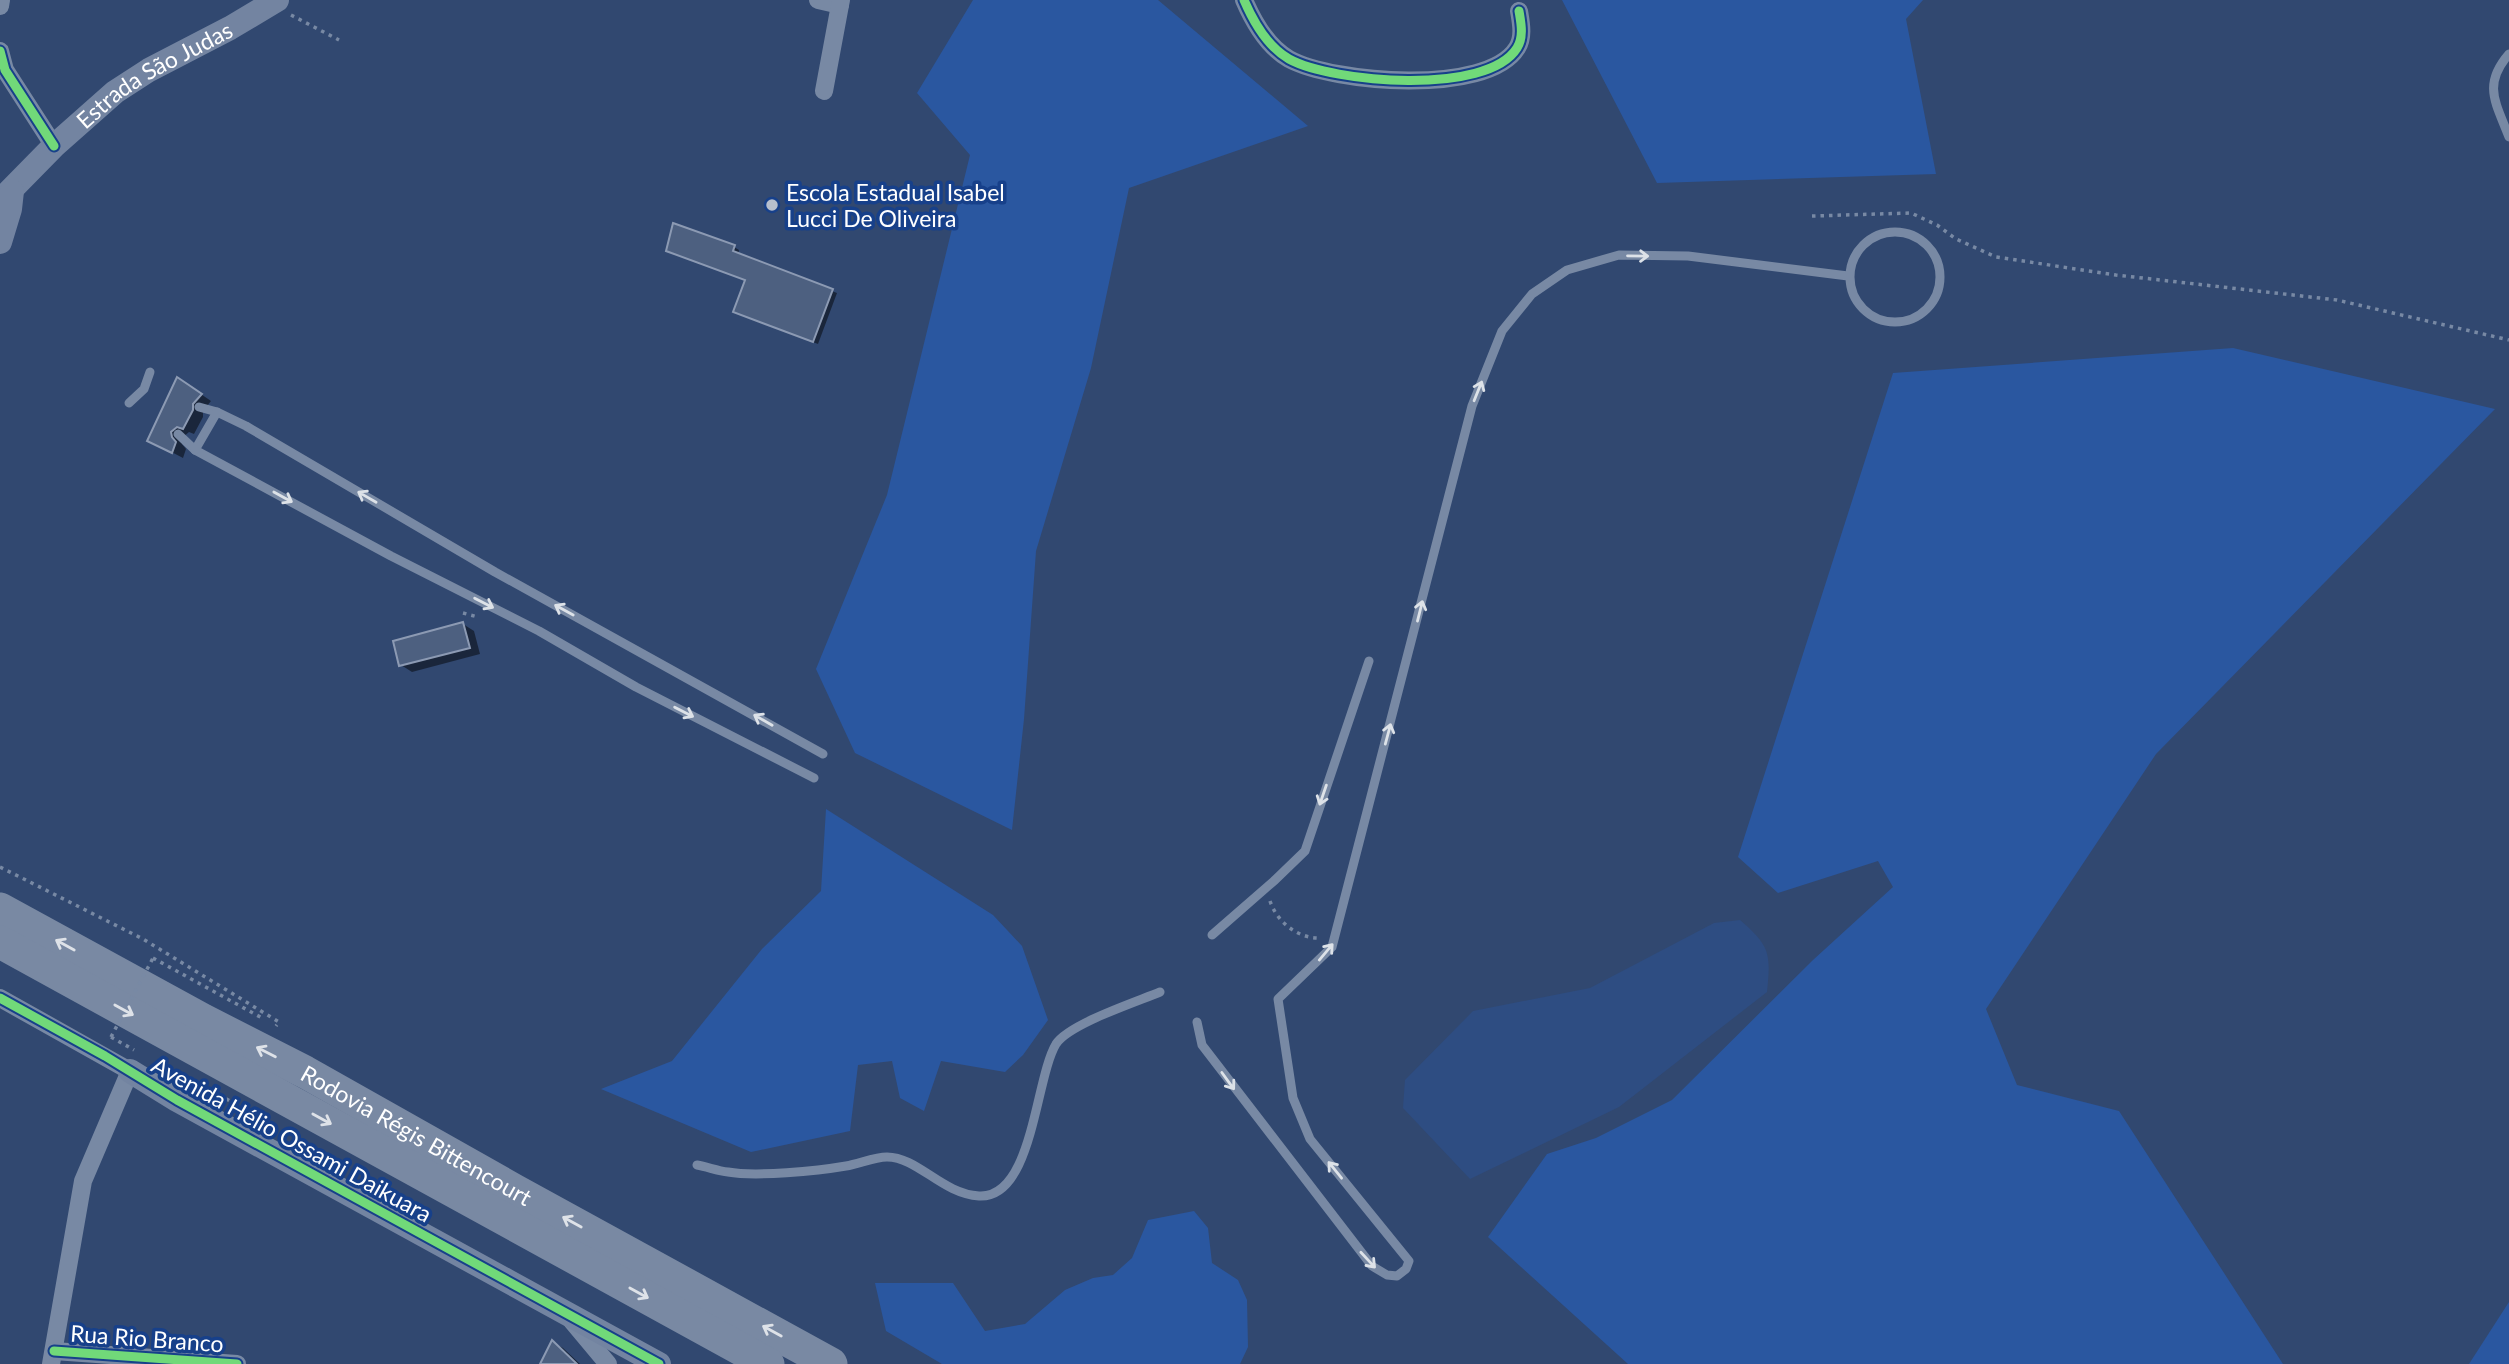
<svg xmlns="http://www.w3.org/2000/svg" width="2509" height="1364" font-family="Lato,sans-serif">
  <rect width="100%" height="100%" fill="#314870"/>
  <!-- green -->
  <g fill="#2a57a0">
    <polygon points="973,0 1158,0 1308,126 1129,188 1091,368 1036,551 1024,719 1012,830 855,753 816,669 887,495 970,155 917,93"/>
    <polygon points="1562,0 1923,0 1906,19 1936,174 1657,183"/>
    <polygon points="2233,348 2495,409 2156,754 1986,1009 2017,1085 2119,1111 2283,1364 1628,1364 1488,1237 1547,1154 1596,1138 1672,1100 1813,960 1893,887 1878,861 1778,893 1738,857 1893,373"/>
    <polygon points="826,809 993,915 1022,946 1048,1020 1023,1055 1005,1072 941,1061 924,1111 900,1098 892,1061 858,1065 850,1131 751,1152 601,1089 672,1061 762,949 821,891"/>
    <polygon points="1194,1211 1208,1228 1212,1263 1238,1280 1247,1300 1248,1347 1240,1364 942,1364 886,1331 875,1283 953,1283 985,1331 1025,1324 1065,1290 1093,1278 1113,1275 1132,1258 1148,1220"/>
    <polygon points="2509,1302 2509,1364 2469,1364"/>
  </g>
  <!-- water -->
  <path fill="#2e4d82" d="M1740,920C1770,946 1771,953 1767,992L1619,1107L1470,1179L1403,1108L1405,1080L1473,1011L1590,988L1714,923Z"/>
  <!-- shadow -->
  <g fill="#0007">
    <polygon points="734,247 739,250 738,255 837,293 818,344 740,314 747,280 673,253"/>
    <polygon points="189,386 211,401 203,411 203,417 194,434 189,432 182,438 182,444 186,449 183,458 160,446"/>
    <polygon points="463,624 474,631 480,654 412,672 401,665"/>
    <polygon points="552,1342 563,1348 580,1364 542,1364"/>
  </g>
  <!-- building -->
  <g fill="#4d6080" stroke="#8c9ab3" stroke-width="2">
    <polygon points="673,223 735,245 733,251 833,289 813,342 733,312 745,280 666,251"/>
    <polygon points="177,377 202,394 193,404 193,410 183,429 177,427 171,432 172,437 176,442 172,453 147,441"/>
    <polygon points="463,622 470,648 399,666 393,641"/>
    <polygon points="552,1340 577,1364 540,1364"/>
  </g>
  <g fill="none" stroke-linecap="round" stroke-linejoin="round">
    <!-- path -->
    <g stroke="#7889a4" stroke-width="3.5" stroke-dasharray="3.5 5" stroke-linecap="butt">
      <polyline points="291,15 339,40"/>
      <polyline points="1812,216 1911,213 1937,225 1956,239 1996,257 2116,275 2337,300 2509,340"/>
      <polyline points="463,613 478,617"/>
      <polyline points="0,867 143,939 279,1022 276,1026"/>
      <path d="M1270,901C1277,922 1298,939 1321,938"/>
      <polyline points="153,958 262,1018"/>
      <polyline points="111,1037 134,1050"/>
      <polyline points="181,1075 230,1101 228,1104"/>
    </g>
    <!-- lane -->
    <g stroke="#7889a4" stroke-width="9">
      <path d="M2509,54C2482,85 2496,103 2509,137"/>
      <circle cx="1895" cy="277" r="45"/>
      <polyline points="129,403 144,389 150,372"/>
      <polyline points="199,407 217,412 246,426 495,572 823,754"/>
      <polyline points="178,434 195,450 391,556 539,631 636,687 814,778"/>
      <polyline points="195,450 217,412"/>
      <polyline points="1212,935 1275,880 1305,851 1369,661"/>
      <polyline points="1197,1022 1202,1045 1372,1266 1387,1275 1397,1276 1406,1269 1409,1261 1310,1139 1293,1098 1278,999 1332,947 1472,406 1502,331 1532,294 1567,270 1619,255 1688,256 1848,276"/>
      <path d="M697,1165C708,1167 718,1171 728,1172C756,1177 817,1171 846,1166C859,1164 874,1157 887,1157C918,1157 942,1194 979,1196C1033,1199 1035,1079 1056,1044C1069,1024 1136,1002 1160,992"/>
    </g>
    <!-- street -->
    <g stroke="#7889a4" stroke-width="18">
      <polyline points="818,0 840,5 841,0"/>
      <path d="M1244,0C1253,21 1268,47 1289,59C1333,83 1487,96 1517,48C1524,37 1521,23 1519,11"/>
      <polyline points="0,6 1,0"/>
      <polyline points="0,51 5,70 54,146"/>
      <polyline points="824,91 840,5"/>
      <polyline points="0,998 130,1071 83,1181 51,1364"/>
      <polyline points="572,1321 608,1364"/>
      <polyline points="54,1351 237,1364"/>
    </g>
    <!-- secondary -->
    <g stroke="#7384a1" stroke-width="24">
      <path id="s1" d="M0,201L54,146L115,92L149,70L230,28L277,0"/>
      <polyline points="0,242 10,209 12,191"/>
      <polyline points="130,1071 177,1100 659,1364"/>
    </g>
    <!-- highway -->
    <g stroke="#7989a3" stroke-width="33">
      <path id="s2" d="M0,909L203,1020L305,1072L514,1190L831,1364"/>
      <polyline points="0,942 768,1364"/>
    </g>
    <!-- path-bridge -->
    <polyline stroke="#7889a4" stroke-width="3.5" stroke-dasharray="3.5 5" stroke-linecap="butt" points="111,1037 153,958"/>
    <!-- cycleway casing -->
    <g stroke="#17408a" stroke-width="13">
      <g id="cycleway">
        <path d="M1244,0C1253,21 1268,47 1289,59C1333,83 1487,96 1517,48C1524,37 1521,23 1519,11"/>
        <polyline points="0,51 5,70 54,146"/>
        <polyline points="0,998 105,1056 177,1100 659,1364"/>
        <polyline points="54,1351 237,1364"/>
      </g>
    </g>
    <!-- cycleway -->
    <use href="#cycleway" stroke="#71d979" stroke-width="9"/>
  </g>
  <!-- one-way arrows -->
  <defs><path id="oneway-shaft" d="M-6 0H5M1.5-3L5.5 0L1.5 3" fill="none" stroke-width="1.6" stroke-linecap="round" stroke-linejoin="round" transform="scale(1.75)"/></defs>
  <g stroke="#dde2e8">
    <use href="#oneway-shaft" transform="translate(1638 256) rotate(1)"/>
    <use href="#oneway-shaft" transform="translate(1478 391) rotate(-68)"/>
    <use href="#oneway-shaft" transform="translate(283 497) rotate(29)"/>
    <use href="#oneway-shaft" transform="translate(367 497) rotate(-150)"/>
    <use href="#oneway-shaft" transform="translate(484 603) rotate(27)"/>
    <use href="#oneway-shaft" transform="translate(564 610) rotate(-151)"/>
    <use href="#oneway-shaft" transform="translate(1420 611) rotate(-76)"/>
    <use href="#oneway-shaft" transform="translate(684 712) rotate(27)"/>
    <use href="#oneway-shaft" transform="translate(763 720) rotate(-150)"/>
    <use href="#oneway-shaft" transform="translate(1388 734) rotate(-75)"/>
    <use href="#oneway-shaft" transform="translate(1323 795) rotate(109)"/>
    <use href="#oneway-shaft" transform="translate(1326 952) rotate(-50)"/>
    <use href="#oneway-shaft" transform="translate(1228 1081) rotate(54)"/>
    <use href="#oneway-shaft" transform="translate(1335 1170) rotate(-129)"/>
    <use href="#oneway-shaft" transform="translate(1368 1260) rotate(47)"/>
  </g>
  <g stroke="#dee2e8">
    <use href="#oneway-shaft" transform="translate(65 945) rotate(-151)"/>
    <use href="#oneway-shaft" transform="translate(124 1010) rotate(29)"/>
    <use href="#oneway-shaft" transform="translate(266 1052) rotate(-153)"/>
    <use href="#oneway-shaft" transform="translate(322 1119) rotate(29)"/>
    <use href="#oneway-shaft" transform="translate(572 1222) rotate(-151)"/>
    <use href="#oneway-shaft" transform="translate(639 1293) rotate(29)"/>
    <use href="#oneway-shaft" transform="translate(772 1331) rotate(-151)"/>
  </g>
  <!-- markers -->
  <circle fill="#b7bfcd" stroke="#17408a" stroke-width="2.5" cx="772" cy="205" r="7"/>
  <g text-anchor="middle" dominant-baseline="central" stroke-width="7" stroke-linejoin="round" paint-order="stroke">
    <!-- street labels -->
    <g font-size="23" fill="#fff" stroke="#17408a">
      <text stroke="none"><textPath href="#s1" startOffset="201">Estrada São Judas</textPath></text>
      <text stroke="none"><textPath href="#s2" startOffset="474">Rodovia Régis Bittencourt</textPath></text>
      <text transform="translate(292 1139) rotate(29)">Avenida Hélio Ossami Daikuara</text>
      <text transform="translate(147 1338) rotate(4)">Rua Rio Branco</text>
    </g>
    <!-- poi labels -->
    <g font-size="23" fill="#fff" stroke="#17408a" text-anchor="start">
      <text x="786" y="192">Escola Estadual Isabel<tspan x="786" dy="26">Lucci De Oliveira</tspan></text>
    </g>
  </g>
</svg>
